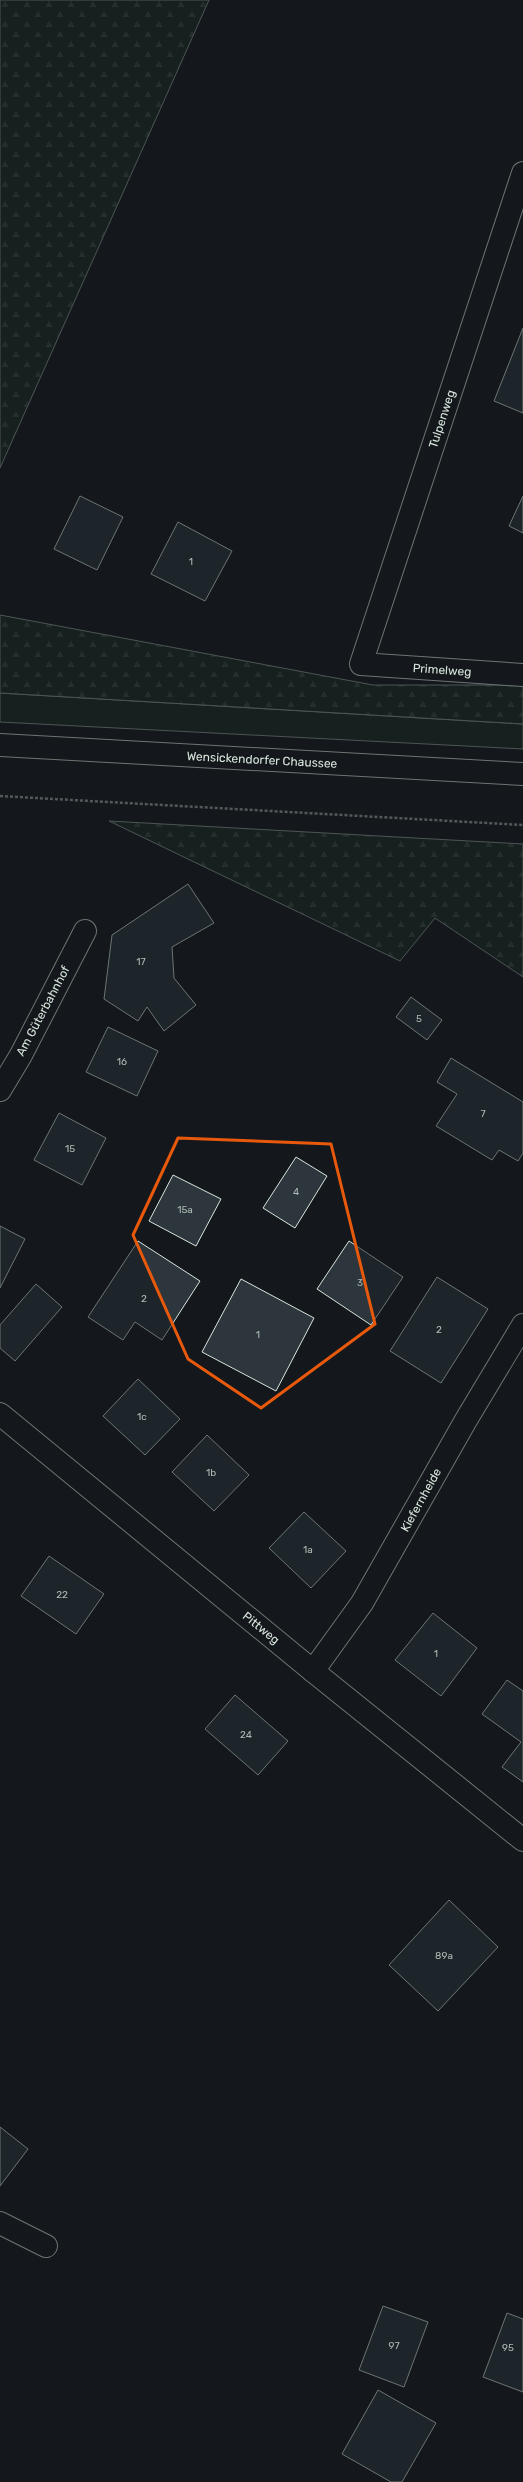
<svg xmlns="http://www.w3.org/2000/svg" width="523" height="2482" font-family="Rubik,sans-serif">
  <defs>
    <pattern id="forest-firs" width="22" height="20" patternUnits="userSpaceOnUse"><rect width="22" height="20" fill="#1a2d24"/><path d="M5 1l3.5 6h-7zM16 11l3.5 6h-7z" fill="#3b4b43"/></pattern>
  </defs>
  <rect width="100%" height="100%" fill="#14181c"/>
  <!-- grass -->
  <polygon fill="#1a2d24" stroke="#939e99" points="0,693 523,724 523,749 0,722"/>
  <!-- forest -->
  <g fill="url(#forest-firs)" stroke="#939e99">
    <polygon points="0,0 209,0 0,468"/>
    <polygon points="0,615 373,685 523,685 523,724 0,693"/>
    <polygon points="109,821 523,844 523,977 435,918 400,961"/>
  </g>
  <!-- building -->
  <g fill="#2c363c" stroke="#d8e6dc">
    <polygon points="523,328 523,413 494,401"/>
    <polygon points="80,496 123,517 97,570 54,549"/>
    <polygon points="523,496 523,533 509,526"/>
    <polygon points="178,522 232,551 205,601 151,574"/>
    <polygon points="188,884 214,923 172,947 174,978 196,1005 164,1031 147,1007 138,1021 104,999 112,935"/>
    <polygon points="411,997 442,1020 427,1040 396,1017"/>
    <polygon points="108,1027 158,1051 137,1096 86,1072"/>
    <polygon points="451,1058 523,1102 523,1153 518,1161 499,1150 492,1160 436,1126 457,1094 437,1082"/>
    <polygon points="59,1113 106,1138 82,1185 34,1160"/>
    <polygon points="296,1157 327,1176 295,1228 263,1208"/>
    <polygon points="173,1175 221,1199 196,1246 149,1221"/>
    <polygon points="0,1226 25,1239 0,1288"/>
    <polygon points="138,1241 200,1281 162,1340 135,1322 123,1340 88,1317"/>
    <polygon points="349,1241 403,1277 371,1325 317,1289"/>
    <polygon points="437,1277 488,1309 441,1383 390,1351"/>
    <polygon points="241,1279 314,1318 276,1391 202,1352"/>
    <polygon points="36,1284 62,1307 15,1361 0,1348 0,1325"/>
    <polygon points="138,1379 180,1419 145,1455 103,1416"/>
    <polygon points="207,1435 249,1475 214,1511 172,1472"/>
    <polygon points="304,1512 346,1551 311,1588 269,1548"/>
    <polygon points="49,1556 104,1594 76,1634 21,1596"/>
    <polygon points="433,1613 477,1648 441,1696 395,1660"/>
    <polygon points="507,1680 523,1691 523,1782 502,1767 521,1742 482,1714"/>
    <polygon points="235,1695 288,1741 258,1775 205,1729"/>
    <polygon points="449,1900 498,1947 438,2011 389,1965"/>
    <polygon points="0,2127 28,2149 0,2186"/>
    <polygon points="383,2306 428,2322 404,2387 359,2370"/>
    <polygon points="507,2313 523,2319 523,2392 483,2377"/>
    <polygon points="378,2390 436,2423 402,2482 391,2482 342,2454"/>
  </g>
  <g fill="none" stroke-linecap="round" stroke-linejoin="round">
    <!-- minor casing -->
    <g stroke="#d8e6dc" stroke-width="24">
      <g id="minor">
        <polyline points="523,173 361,664 523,675"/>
        <polyline points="0,1090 21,1055 85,931"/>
        <polyline points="0,1414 313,1671 523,1840"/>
        <polyline points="313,1671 362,1603 466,1420 523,1325"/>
        <polyline points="0,2223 46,2246"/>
      </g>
    </g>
    <!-- major casing -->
    <g stroke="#d8e6dc" stroke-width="24">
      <polyline id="major" points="0,745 523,774"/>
    </g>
    <!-- path -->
    <polyline stroke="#9da8a2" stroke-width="2.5" stroke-dasharray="3 2" stroke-linecap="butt" points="0,796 523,825"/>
    <!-- minor -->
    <use href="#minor" stroke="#14181c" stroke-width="22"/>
    <!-- major -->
    <use href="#major" stroke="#14181c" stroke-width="22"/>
  </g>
  <!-- marked area -->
  <path d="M0 0H523V2482H0ZM178,1138L331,1144L375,1324L261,1408L188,1359L133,1235Z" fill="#14181c" fill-opacity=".55" fill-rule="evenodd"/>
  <path fill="none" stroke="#e8590c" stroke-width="3" stroke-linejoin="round" d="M178,1138L331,1144L375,1324L261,1408L188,1359L133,1235Z"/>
  <g text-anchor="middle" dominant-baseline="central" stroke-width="3" stroke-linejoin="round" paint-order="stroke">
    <!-- number labels -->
    <g font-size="10" fill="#adbab4">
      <text x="191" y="562">1</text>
      <text x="141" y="962">17</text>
      <text x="419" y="1019">5</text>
      <text x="122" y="1062">16</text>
      <text x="483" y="1114">7</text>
      <text x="70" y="1149">15</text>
      <text x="296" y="1192">4</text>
      <text x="185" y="1210">15a</text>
      <text x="360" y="1283">3</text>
      <text x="144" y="1299">2</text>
      <text x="439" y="1330">2</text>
      <text x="258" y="1335">1</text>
      <text x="142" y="1417">1c</text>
      <text x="211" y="1473">1b</text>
      <text x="308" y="1550">1a</text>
      <text x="62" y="1595">22</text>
      <text x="436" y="1654">1</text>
      <text x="246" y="1735">24</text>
      <text x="444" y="1956">89a</text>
      <text x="394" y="2346">97</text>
      <text x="508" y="2348">95</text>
    </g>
    <!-- street labels -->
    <g font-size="12" fill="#d8e6dc" stroke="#14181c">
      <text transform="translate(442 419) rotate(-72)">Tulpenweg</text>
      <text transform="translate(442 670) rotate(4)">Primelweg</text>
      <text transform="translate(262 760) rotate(3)">Wensickendorfer Chaussee</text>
      <text transform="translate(43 1011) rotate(-62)">Am Güterbahnhof</text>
      <text transform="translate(421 1500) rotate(-61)">Kiefernheide</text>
      <text transform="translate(261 1628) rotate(39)">Pittweg</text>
    </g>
  </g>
</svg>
